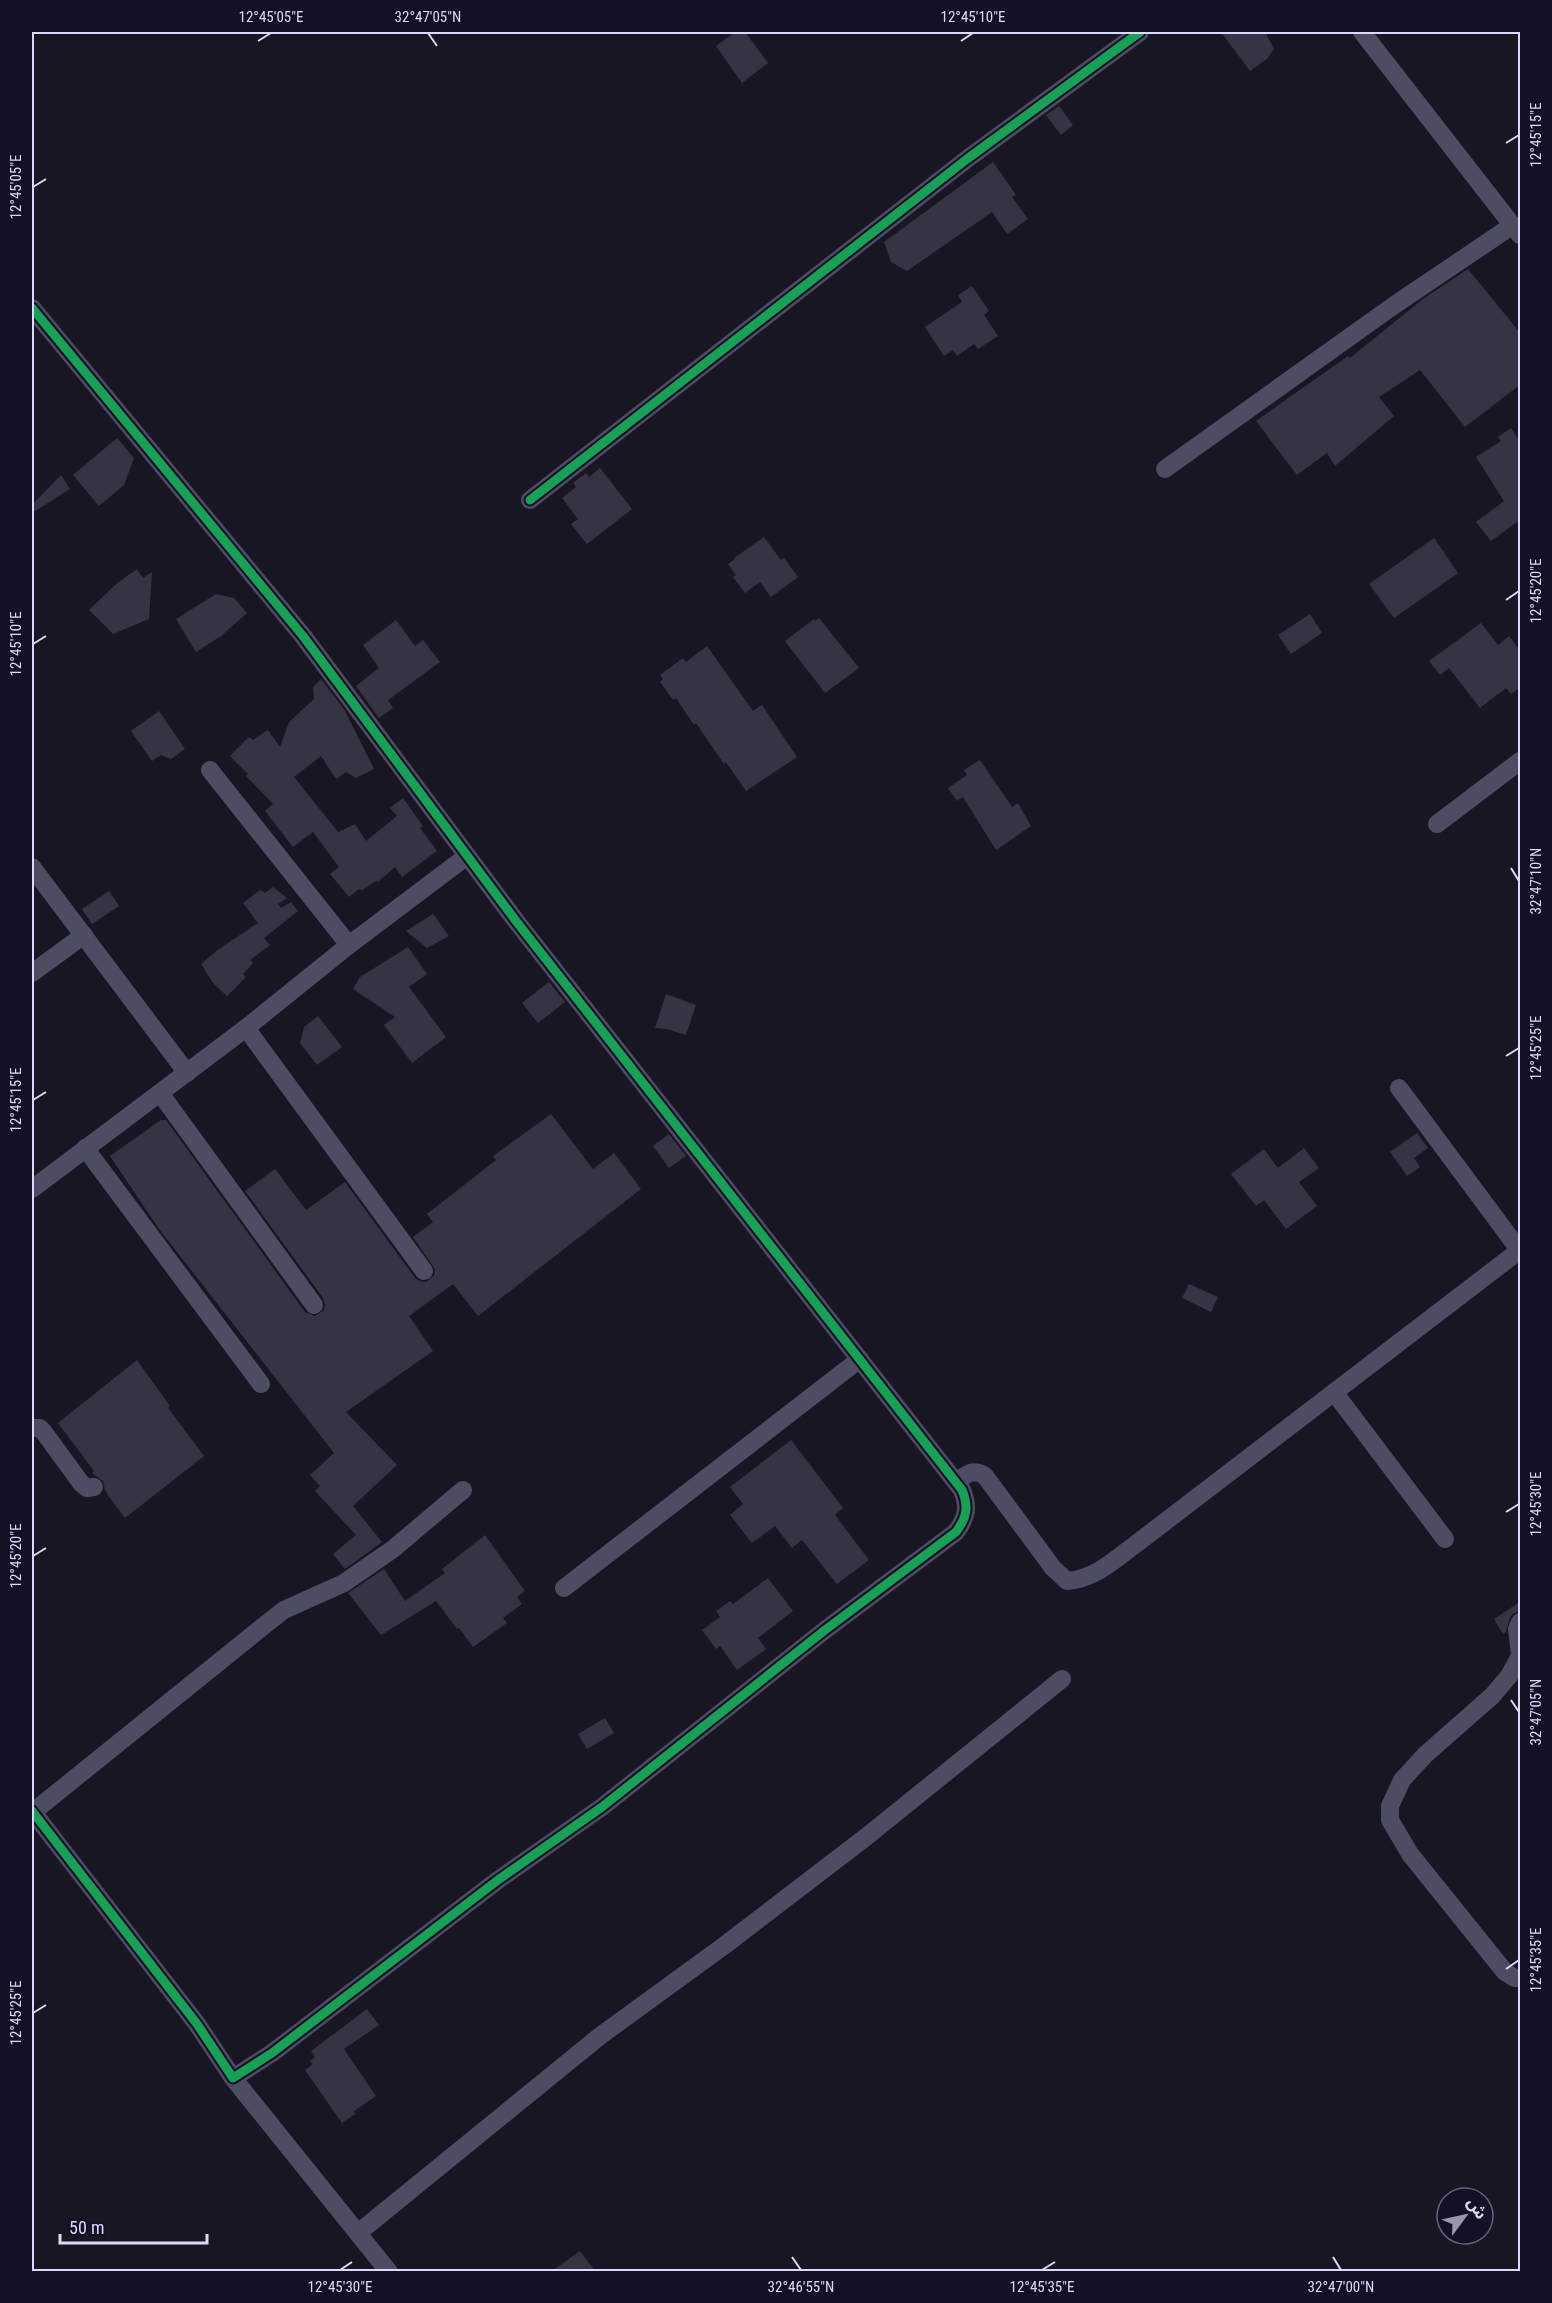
<svg xmlns="http://www.w3.org/2000/svg" width="1552" height="2303" font-family="'Roboto Condensed','Noto Sans Arabic',sans-serif">
  <rect width="100%" height="100%" fill="#181622"/>
  <!-- building -->
  <g fill="#363444">
    <polygon points="735,32 745,32 768,63 742,83 716,46"/>
    <polygon points="1221,32 1265,32 1274,49 1267,59 1250,71"/>
    <polygon points="1059,106 1073,125 1061,135 1046,115"/>
    <polygon points="993,162 1016,195 1012,197 1028,219 1007,234 992,212 907,271 891,262 884,242"/>
    <polygon points="1468,269 1521,334 1521,384 1465,427 1420,370 1379,397 1394,416 1335,466 1327,453 1297,475 1256,421 1348,356 1350,358 1423,299"/>
    <polygon points="972,286 989,311 984,315 998,336 978,349 974,344 957,356 953,350 944,356 925,327 962,302 958,295"/>
    <polygon points="1511,428 1521,443 1521,528 1517,522 1491,541 1476,522 1504,501 1476,457 1501,441 1498,437"/>
    <polygon points="117,438 134,458 124,485 99,506 73,475"/>
    <polygon points="600,468 632,509 587,544 571,524 578,519 562,498 576,487 573,483 586,473 589,477"/>
    <polygon points="61,475 70,489 32,513 32,505"/>
    <polygon points="764,537 781,560 784,558 798,577 771,597 760,582 745,593 733,577 736,575 728,564 735,559 734,558"/>
    <polygon points="1434,538 1458,573 1394,618 1369,584"/>
    <polygon points="137,569 143,578 152,572 149,619 113,634 89,610 116,584"/>
    <polygon points="216,594 234,598 247,613 221,636 196,652 176,619"/>
    <polygon points="1310,614 1322,633 1291,654 1278,635"/>
    <polygon points="819,618 859,668 825,693 785,641 814,619 815,621"/>
    <polygon points="396,620 415,646 423,640 440,662 388,700 393,708 379,718 356,686 379,668 363,645"/>
    <polygon points="1481,623 1498,645 1509,636 1521,652 1521,687 1511,694 1506,688 1480,708 1449,668 1440,675 1429,661"/>
    <polygon points="707,646 753,711 762,705 797,757 746,791 726,762 724,764 696,723 694,725 676,698 673,700 660,682 663,679 660,675 683,658 686,662"/>
    <polygon points="321,679 344,709 374,769 356,778 346,772 336,779 321,756 294,777 338,832 355,824 366,841 397,816 390,808 403,798 423,826 420,828 437,851 402,877 395,867 378,882 376,881 362,890 359,889 349,897 330,874 339,867 313,832 293,847 265,811 273,804 246,776 248,774 230,756 249,737 253,740 268,730 280,747 289,722 314,699 313,687"/>
    <polygon points="159,711 185,749 171,759 161,755 152,761 131,731"/>
    <polygon points="980,760 1012,807 1018,803 1031,826 996,850 963,797 957,801 948,788 967,775 964,770"/>
    <polygon points="273,887 287,898 278,904 281,908 291,902 298,911 264,938 270,945 250,960 253,963 243,974 246,977 227,996 213,983 201,964 219,949 258,923 243,903 260,890 265,893"/>
    <polygon points="109,891 119,906 92,924 82,909"/>
    <polygon points="433,914 449,936 427,948 406,931"/>
    <polygon points="408,947 427,974 409,987 446,1037 412,1063 384,1025 395,1017 353,989 360,977"/>
    <polygon points="549,982 565,1002 538,1023 522,1003"/>
    <polygon points="666,994 696,1005 686,1035 667,1029 655,1028"/>
    <polygon points="318,1016 342,1047 317,1065 300,1043 304,1027"/>
    <polygon points="551,1114 593,1169 614,1153 641,1189 478,1316 453,1284 409,1316 433,1351 346,1412 397,1465 353,1506 382,1542 345,1569 333,1554 356,1535 315,1491 320,1486 310,1475 334,1453 159,1229 110,1156 161,1120 166,1120 305,1312 315,1316 324,1310 325,1304 323,1298 245,1191 275,1169 306,1210 345,1182 415,1278 420,1281 426,1282 434,1276 435,1269 413,1237 433,1222 427,1214 496,1160 493,1156"/>
    <polygon points="1417,1133 1428,1148 1414,1158 1420,1167 1407,1176 1390,1152"/>
    <polygon points="669,1134 686,1156 669,1168 653,1146"/>
    <polygon points="1304,1148 1319,1168 1299,1182 1317,1206 1286,1229 1264,1200 1256,1206 1231,1174 1264,1149 1278,1168"/>
    <polygon points="1189,1284 1218,1297 1211,1312 1182,1298"/>
    <polygon points="137,1360 170,1406 168,1408 204,1456 125,1518 110,1498 105,1490 103,1481 92,1473 94,1471 58,1423"/>
    <polygon points="791,1440 843,1508 835,1515 869,1560 837,1584 802,1540 792,1548 775,1526 752,1543 730,1515 743,1504 730,1487"/>
    <polygon points="485,1535 525,1591 517,1597 522,1604 503,1618 507,1623 473,1647 459,1628 457,1629 436,1601 381,1635 348,1593 384,1569 405,1601 445,1573 442,1569"/>
    <polygon points="768,1578 793,1611 758,1638 766,1649 737,1670 720,1646 716,1649 702,1630 720,1617 716,1611 730,1601 733,1604"/>
    <polygon points="1521,1601 1521,1611 1514,1613 1510,1617 1506,1632 1503,1634 1494,1619"/>
    <polygon points="605,1718 614,1733 587,1749 578,1734"/>
    <polygon points="367,2009 379,2025 344,2049 376,2096 354,2111 355,2114 342,2123 305,2070 313,2064 310,2061 315,2057 311,2051"/>
    <polygon points="580,2251 595,2271 552,2271"/>
  </g>
  <g fill="none" stroke-linecap="round" stroke-linejoin="round">
    <!-- minor -->
    <g stroke="#4c4c62" stroke-width="18">
      <polyline points="1362,32 1520,235"/>
      <path d="M32,308L303,636L516,921L962,1490C969,1507 967,1517 956,1532L825,1630L602,1807L498,1880L272,2053L233,2078L197,2024L32,1811"/>
      <polyline points="1165,469 1393,306 1513,225"/>
      <polyline points="530,500 967,159 1140,32"/>
      <polyline points="210,770 349,945"/>
      <polyline points="1437,824 1520,761"/>
      <polyline points="32,867 187,1073"/>
      <polyline points="32,973 84,935"/>
      <polyline points="246,1028 424,1271"/>
      <polyline points="1399,1088 1520,1251"/>
      <polyline points="160,1093 314,1305"/>
      <polyline points="85,1148 261,1384"/>
      <polyline points="32,1189 246,1028 349,945 467,856"/>
      <polyline points="1334,1392 1445,1539"/>
      <polyline points="32,1428 40,1428 43,1431 81,1483 87,1488 94,1487"/>
      <path d="M956,1482C966,1474 974,1468 985,1476L1053,1568L1067,1581C1095,1579 1114,1560 1136,1544L1520,1250"/>
      <polyline points="564,1588 860,1359"/>
      <polyline points="1520,1622 1517,1629 1520,1654"/>
      <polyline points="1520,1656 1509,1676 1492,1696 1425,1755 1402,1780 1390,1806 1390,1820 1410,1854 1505,1972 1515,1978 1520,1978"/>
      <polyline points="33,1812 266,1624 284,1610 344,1583 393,1549 463,1490"/>
      <polyline points="233,2078 389,2272"/>
      <polyline points="358,2233 600,2036 725,1945 866,1837 1062,1679"/>
    </g>
    <!-- cycleway casing -->
    <g stroke="#141127" stroke-width="13">
      <g id="cycleway">
        <path d="M32,308L303,636L516,921L962,1490C969,1507 967,1517 956,1532L825,1630L602,1807L498,1880L272,2053L233,2078L197,2024L32,1811"/>
        <polyline points="530,500 967,159 1140,32"/>
      </g>
    </g>
    <!-- cycleway -->
    <use href="#cycleway" stroke="#1a9f57" stroke-width="9"/>
  </g>
  <!-- ticks -->
  <path fill="none" stroke="#dbd9fd" stroke-width="2" d="M428,33L437,46M258,41L271,33M961,41L973,33M1506,143L1519,135M33,187L46,179M1506,600L1519,591M33,644L46,636M1511,868L1519,881M1506,1056L1519,1048M33,1100L46,1092M1506,1512L1519,1504M33,1556L46,1548M1511,1700L1519,1712M1506,1969L1519,1960M33,2013L46,2005M792,2257L801,2270M1333,2257L1341,2270M340,2270L352,2262M1042,2270L1055,2262"/>
  <!-- border -->
  <rect width="1552" height="2303" fill="none" stroke="#141127" stroke-width="66"/>
  <!-- north arrow -->
  <g transform="translate(1465 2216) rotate(57)"><circle r="28" fill="#141127" stroke="#64617d" stroke-width="1.5"/>
  <path d="M0-4.5L10 22L0 15L-10 22Z" fill="#9795b0"/>
  <text y="-9" font-size="16" font-weight="bold" text-anchor="middle" fill="#dbd9fd">ش</text>
  </g>
  <!-- scale -->
  <path d="M60 2234v9h147v-9" fill="none" stroke="#dbd9fd" stroke-width="3"/>
  <text x="69" y="2234" font-size="18" fill="#dbd9fd" stroke="#141127" stroke-width="4.5" paint-order="stroke">50 m</text>
  <rect x="33" y="33" width="1486" height="2237" fill="none" stroke="#dbd9fd" stroke-width="2"/>
  <g font-size="15" text-anchor="middle" fill="#dbd9fd">
    <text x="271" y="22">12°45'05"E</text>
    <text x="428" y="22">32°47'05"N</text>
    <text x="973" y="22">12°45'10"E</text>
    <text transform="translate(1536 135) rotate(-90)" y="5">12°45'15"E</text>
    <text transform="translate(16 187) rotate(-90)" y="5">12°45'05"E</text>
    <text transform="translate(1536 591) rotate(-90)" y="5">12°45'20"E</text>
    <text transform="translate(16 644) rotate(-90)" y="5">12°45'10"E</text>
    <text transform="translate(1536 881) rotate(-90)" y="5">32°47'10"N</text>
    <text transform="translate(1536 1048) rotate(-90)" y="5">12°45'25"E</text>
    <text transform="translate(16 1100) rotate(-90)" y="5">12°45'15"E</text>
    <text transform="translate(1536 1504) rotate(-90)" y="5">12°45'30"E</text>
    <text transform="translate(16 1556) rotate(-90)" y="5">12°45'20"E</text>
    <text transform="translate(1536 1712) rotate(-90)" y="5">32°47'05"N</text>
    <text transform="translate(1536 1960) rotate(-90)" y="5">12°45'35"E</text>
    <text transform="translate(16 2013) rotate(-90)" y="5">12°45'25"E</text>
    <text x="340" y="2292">12°45'30"E</text>
    <text x="801" y="2292">32°46'55"N</text>
    <text x="1042" y="2292">12°45'35"E</text>
    <text x="1341" y="2292">32°47'00"N</text>
  </g>
</svg>
